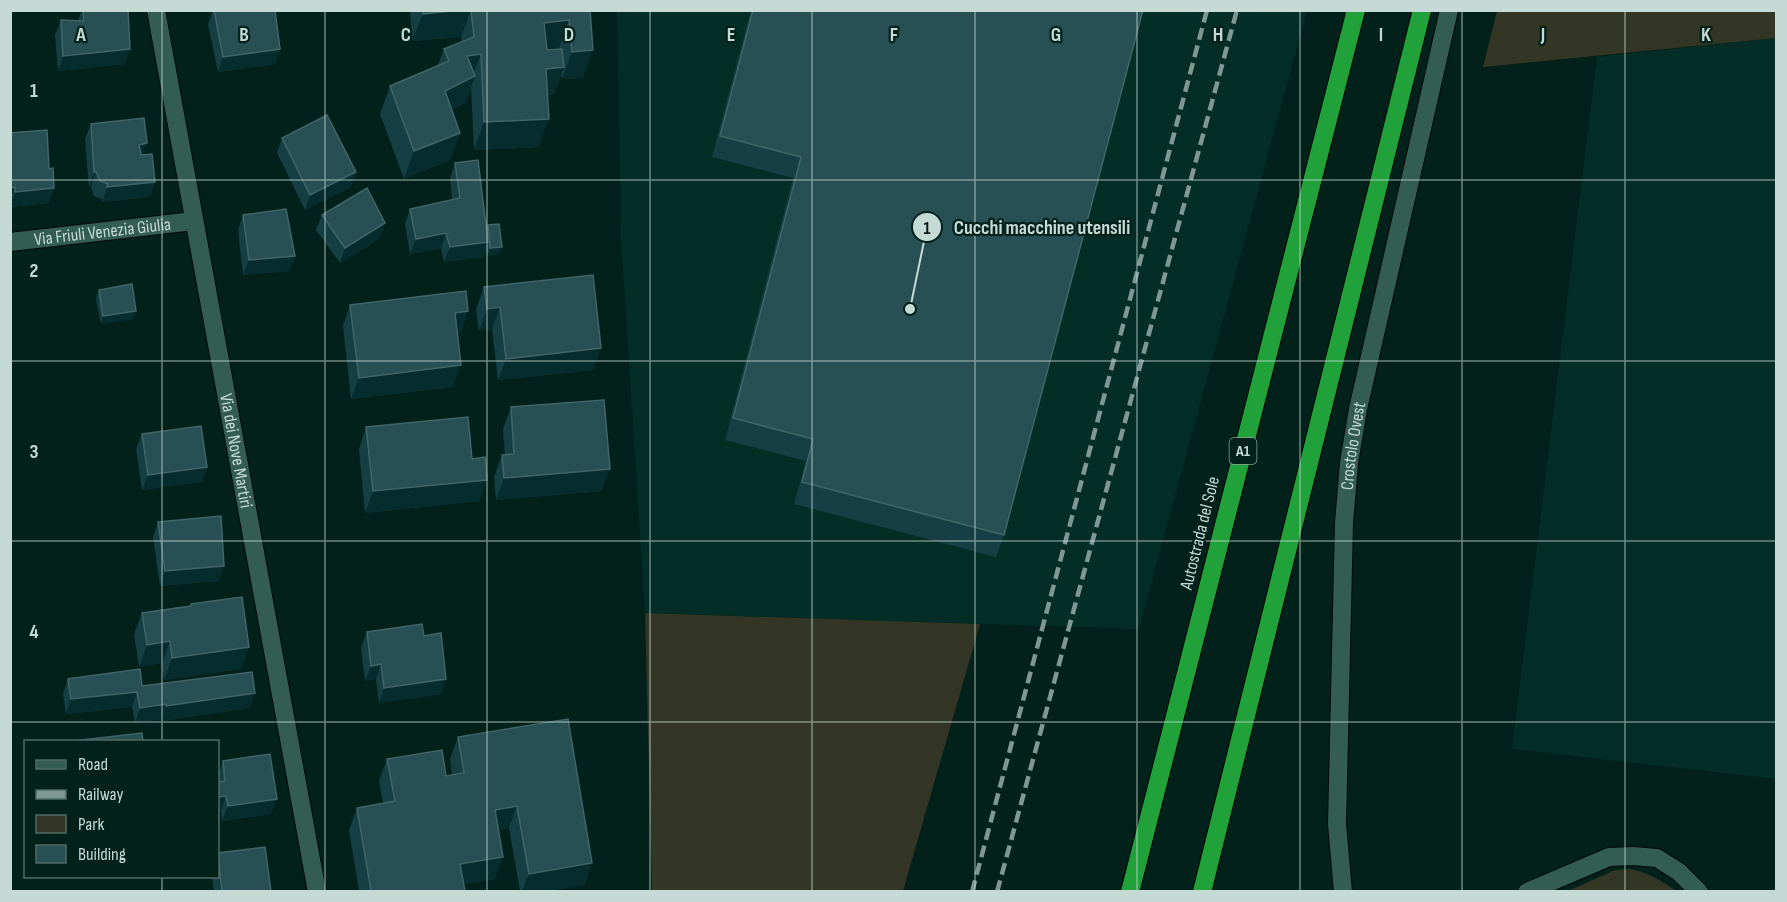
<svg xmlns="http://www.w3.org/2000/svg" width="1787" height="902" font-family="'Sofia Sans Condensed',sans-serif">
  <rect width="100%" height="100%" fill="#02211b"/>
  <!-- built -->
  <g fill="#042d25">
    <polygon points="617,11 1307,11 1139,629 645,613 621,239"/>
    <polygon points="1776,38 1776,779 1512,749 1597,57"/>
  </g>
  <!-- green -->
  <g fill="#333624">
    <polygon points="1497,11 1776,11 1776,38 1483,67"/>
    <polygon points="645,613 980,624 903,891 652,891"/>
    <path d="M1631,869C1649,873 1661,880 1676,891H1568L1615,870Z"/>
  </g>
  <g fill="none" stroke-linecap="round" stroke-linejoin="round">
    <!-- minor casing -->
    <g stroke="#000906" stroke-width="20">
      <g id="minor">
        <path id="s1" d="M156,10L317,892"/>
        <path id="s2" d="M10,242L194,221"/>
        <path id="s3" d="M1343,892L1337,824L1344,523L1349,463L1358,409L1449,10"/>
        <polyline points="1527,892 1609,857 1633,856 1657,858 1679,872 1699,892"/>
      </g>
    </g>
    <!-- highway casing -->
    <g stroke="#000906" stroke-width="20">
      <g id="highway">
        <polyline points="1130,892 1356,10"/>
        <polyline points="1202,892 1422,10"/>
      </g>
    </g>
    <!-- minor -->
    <use href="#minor" stroke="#335c53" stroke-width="18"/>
    <!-- highway -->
    <use href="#highway" stroke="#21a13a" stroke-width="18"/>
    <!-- rail -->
    <g stroke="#7f9892" stroke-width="4.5" stroke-dasharray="12 6" stroke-linecap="butt">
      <polyline points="972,892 1207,10"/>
      <polyline points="997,892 1237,10"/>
    </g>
  </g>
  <!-- wall -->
  <g fill="#153f44" fill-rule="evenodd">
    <polygon points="82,10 97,10 130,49 124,64 58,71 55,35 61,20 78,21"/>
    <polygon points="213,10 275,10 280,49 275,64 218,72 208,24"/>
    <path d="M410,10H590L583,78L562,79L561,75L554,94L548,95L539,147L474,150L471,87L465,103L452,110L460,133L450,160L404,179L380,114L390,86L438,65L444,49L462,42L461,37L412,41ZM559,48V50H547V49Z"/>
    <polygon points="751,10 1143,10 1004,535 996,557 794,504 806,461 725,440 793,178 712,157"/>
    <polygon points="91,124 143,155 155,182 150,197 102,202 102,199 94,196 91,187 89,187 85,139"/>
    <polygon points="10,133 49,203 10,207"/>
    <polygon points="282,138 356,172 351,187 305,210 277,153"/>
    <polygon points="455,163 487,229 488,225 502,247 499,254 487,256 486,247 483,257 444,262 441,248 410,254 405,224 410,209 452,200 450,178"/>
    <polygon points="243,215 295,256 289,271 243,275 238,230"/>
    <polygon points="322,215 380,238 340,263 316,230"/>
    <polygon points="484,287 593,370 498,380 492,329 479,331 476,309"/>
    <polygon points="99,290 133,319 101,324 96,298"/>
    <polygon points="350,305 461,333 457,333 453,387 351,399 343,326"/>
    <polygon points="511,407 602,491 496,500 494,477 502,455 505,455 503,429"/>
    <polygon points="366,427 472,459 487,480 479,501 365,513 359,449"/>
    <polygon points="142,434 207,467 202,482 142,490 136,449"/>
    <polygon points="158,522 219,581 160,586 153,537"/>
    <polygon points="191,604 249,647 241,669 164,680 162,663 139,667 134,634 142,613 190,606"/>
    <polygon points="367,632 424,636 446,679 441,694 379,703 376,679 365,681 361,647"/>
    <polygon points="68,679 142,686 250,708 161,721 161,719 135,723 132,707 66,714 63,694"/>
    <polygon points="458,737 585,885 545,891 520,891 509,828 498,830 495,879 464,884 465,891 359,891 349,830 357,808 383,803 379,781 387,759 446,776 452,775 450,759"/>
    <polygon points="223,761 271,814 222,821 221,811 218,812 218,775"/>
    <polygon points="218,853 271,891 214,891 212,876 218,876"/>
  </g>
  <!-- shaded-wall -->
  <g fill="#062c2d">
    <polygon points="462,10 471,10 461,37 412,41 423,14"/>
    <polygon points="569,20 559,48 534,50 544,23"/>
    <polygon points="130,49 124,64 58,71 63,56"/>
    <polygon points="280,49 275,64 218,72 223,57"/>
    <polygon points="593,50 583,78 562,79 572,52"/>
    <polygon points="481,54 472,77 475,76 465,103 435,119 445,91 467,56"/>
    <polygon points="564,67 554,94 536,96 546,69"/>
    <polygon points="549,119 539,147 474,150 484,122"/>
    <polygon points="460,133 450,160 404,179 414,151"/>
    <polygon points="147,143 141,158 139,145"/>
    <polygon points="94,172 96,172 91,187 89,187"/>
    <polygon points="356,172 351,187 305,210 310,195"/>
    <polygon points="155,182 150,197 102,202 107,187"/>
    <polygon points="15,187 10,200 10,188"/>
    <polygon points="54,188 49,203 10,207 10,204 15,192"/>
    <polygon points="385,223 380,238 340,263 345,248"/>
    <polygon points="446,233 441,248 410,254 416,239"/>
    <polygon points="488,242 483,257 444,262 450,247"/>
    <polygon points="502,247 499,254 487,256 490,248"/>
    <polygon points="295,256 289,271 243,275 249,260"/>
    <polygon points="500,307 492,329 479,331 487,309"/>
    <polygon points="136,311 133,319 101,324 103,316"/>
    <polygon points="468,311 461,333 447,334 455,313"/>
    <polygon points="601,348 593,370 498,380 506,359"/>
    <polygon points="461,365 453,387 351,399 359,378"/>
    <polygon points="207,467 202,482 142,490 148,475"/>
    <polygon points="610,469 602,491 496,500 504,478"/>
    <polygon points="487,480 479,501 365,513 373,491"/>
    <polygon points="224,566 219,581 160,586 165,571"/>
    <polygon points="170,641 162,663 139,667 147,645"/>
    <polygon points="249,647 241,669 164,680 172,658"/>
    <polygon points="381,664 376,679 365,681 371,666"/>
    <polygon points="446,679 441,694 379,703 384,688"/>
    <polygon points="137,692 132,707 66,714 71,699"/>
    <polygon points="255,693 250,708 161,721 166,706"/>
    <polygon points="166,704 161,719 135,723 140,708"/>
    <polygon points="226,796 221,811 218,812 218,797"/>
    <polygon points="277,799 271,814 222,821 228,806"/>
    <polygon points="517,806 509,828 487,832 495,810"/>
    <polygon points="503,857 495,879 452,886 460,864"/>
    <polygon points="592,863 585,885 545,891 522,891 529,874"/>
  </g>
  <!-- building -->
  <g fill="#284f53" stroke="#416568" stroke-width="1.5">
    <polygon points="83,10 128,10 130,49 63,56 61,20 84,21"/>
    <polygon points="214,10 275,10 280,49 223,57"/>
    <polygon points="422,10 462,10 423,14"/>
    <polygon points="471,10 590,10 593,50 572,52 569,20 544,23 547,50 562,49 564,67 546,69 549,119 484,122 481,54 467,56 475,76 445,91 460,133 414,151 390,86 449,61 444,49 474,37"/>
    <polygon points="753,10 1143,10 1004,535 802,482 813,439 733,418 801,157 720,136"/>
    <polygon points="327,115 356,172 310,195 282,138"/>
    <polygon points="144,118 147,143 139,145 141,155 152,154 155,182 107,187 108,184 100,181 96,172 94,172 91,124"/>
    <polygon points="47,130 49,169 53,168 54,188 15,192 15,187 10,188 10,133"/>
    <polygon points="478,160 488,242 450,247 446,233 416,239 410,209 460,198 455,163"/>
    <polygon points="367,188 385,223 345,248 322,215"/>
    <polygon points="286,209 295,256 249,260 243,215"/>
    <polygon points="499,224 502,247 490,248 488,225"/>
    <polygon points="593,275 601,348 506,359 500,307 487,309 484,287"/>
    <polygon points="132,284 136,311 103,316 99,290"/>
    <polygon points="466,291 468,311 455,313 461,365 359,378 350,305"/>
    <polygon points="604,400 610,469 504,478 502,455 514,454 511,407"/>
    <polygon points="468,417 472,459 485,457 487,480 373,491 366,427"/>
    <polygon points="201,426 207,467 148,475 142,434"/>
    <polygon points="221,516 224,566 165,571 158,522"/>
    <polygon points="242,597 249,647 172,658 170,641 147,645 142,613 191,606 191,604"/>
    <polygon points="422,624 424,636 441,633 446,679 384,688 381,664 371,666 367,632"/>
    <polygon points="140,669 142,686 252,672 255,693 166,706 166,704 140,708 137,692 71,699 68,679"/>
    <polygon points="568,719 592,863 529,874 517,806 495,810 503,857 460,864 465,891 371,891 357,808 395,801 387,759 442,750 446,776 464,773 458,737"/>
    <polygon points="142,733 143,741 73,741"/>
    <polygon points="270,754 277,799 228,806 226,796 218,797 218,782 225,781 223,761"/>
    <polygon points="265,847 271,891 222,891 218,853"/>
  </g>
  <!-- grid -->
  <path fill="none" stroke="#c5dad4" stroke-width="1.5" stroke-opacity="0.55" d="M162,10V742M325,10V892M487,10V892M650,10V892M812,10V892M975,10V892M1137,10V892M1300,10V892M1462,10V892M1625,10V892M10,180H1776M10,361H1776M10,541H1776M10,722H1776M162,876V892"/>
  <g text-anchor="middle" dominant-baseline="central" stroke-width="4.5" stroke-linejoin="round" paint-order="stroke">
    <!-- shield labels -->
    <rect fill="#02211b" stroke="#8aa29c" stroke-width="1.5" x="1229.5" y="438" width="27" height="26" rx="4.5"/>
    <g font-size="16" font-weight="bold" fill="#c5dad4">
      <text x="1243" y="451">A1</text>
    </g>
    <!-- street labels -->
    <g font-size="18" fill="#c5dad4" stroke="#02211b">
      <text stroke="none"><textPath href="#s2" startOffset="93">Via Friuli Venezia Giulia</textPath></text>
      <text stroke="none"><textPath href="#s3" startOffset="447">Crostolo Ovest</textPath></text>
      <text stroke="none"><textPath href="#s1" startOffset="448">Via dei Nove Martiri</textPath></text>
      <text transform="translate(1200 533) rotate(-76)">Autostrada del Sole</text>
    </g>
  </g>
  <g font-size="20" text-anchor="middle" font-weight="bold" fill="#c5dad4" stroke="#02211b" stroke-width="4.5" stroke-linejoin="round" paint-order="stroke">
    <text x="81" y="41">A</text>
    <text x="244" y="41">B</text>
    <text x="406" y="41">C</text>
    <text x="569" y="41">D</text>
    <text x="731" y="41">E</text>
    <text x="894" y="41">F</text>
    <text x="1056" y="41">G</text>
    <text x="1218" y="41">H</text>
    <text x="1381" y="41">I</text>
    <text x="1543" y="41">J</text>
    <text x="1706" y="41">K</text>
    <text x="34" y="97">1</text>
    <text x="34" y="277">2</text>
    <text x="34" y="458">3</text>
    <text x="34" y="638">4</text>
  </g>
  <!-- callouts -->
  <path fill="none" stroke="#c5dad4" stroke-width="2" d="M910 309L927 227"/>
  <g fill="#c5dad4" stroke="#02211b" stroke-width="2">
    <circle cx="910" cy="309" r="6"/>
    <circle cx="927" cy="227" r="15"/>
  </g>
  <g font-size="18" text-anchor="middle" font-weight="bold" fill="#111">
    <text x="927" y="234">1</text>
  </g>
  <g font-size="20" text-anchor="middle" font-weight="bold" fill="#c5dad4" stroke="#02211b" stroke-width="4.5" stroke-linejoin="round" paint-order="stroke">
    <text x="1042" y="234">Cucchi macchine utensili</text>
  </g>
  <!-- border -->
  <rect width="1787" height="902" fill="none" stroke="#c5dad4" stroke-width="24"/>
  <!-- legend -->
  <rect x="24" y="740" width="195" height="138" fill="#02211b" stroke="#506b65" stroke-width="1.5"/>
  <rect x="36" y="760" width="30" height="9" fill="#335c53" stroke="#506b65" stroke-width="1.5"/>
  <text x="78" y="770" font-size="18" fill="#c5dad4">Road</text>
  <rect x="36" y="790" width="30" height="9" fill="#7f9892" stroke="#506b65" stroke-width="1.5"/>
  <text x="78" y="800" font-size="18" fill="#c5dad4">Railway</text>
  <rect x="36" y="815" width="30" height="18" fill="#333624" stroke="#506b65" stroke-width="1.5"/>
  <text x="78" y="830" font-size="18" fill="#c5dad4">Park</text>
  <rect x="36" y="845" width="30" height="18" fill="#284f53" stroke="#506b65" stroke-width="1.5"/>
  <text x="78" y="860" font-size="18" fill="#c5dad4">Building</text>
</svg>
